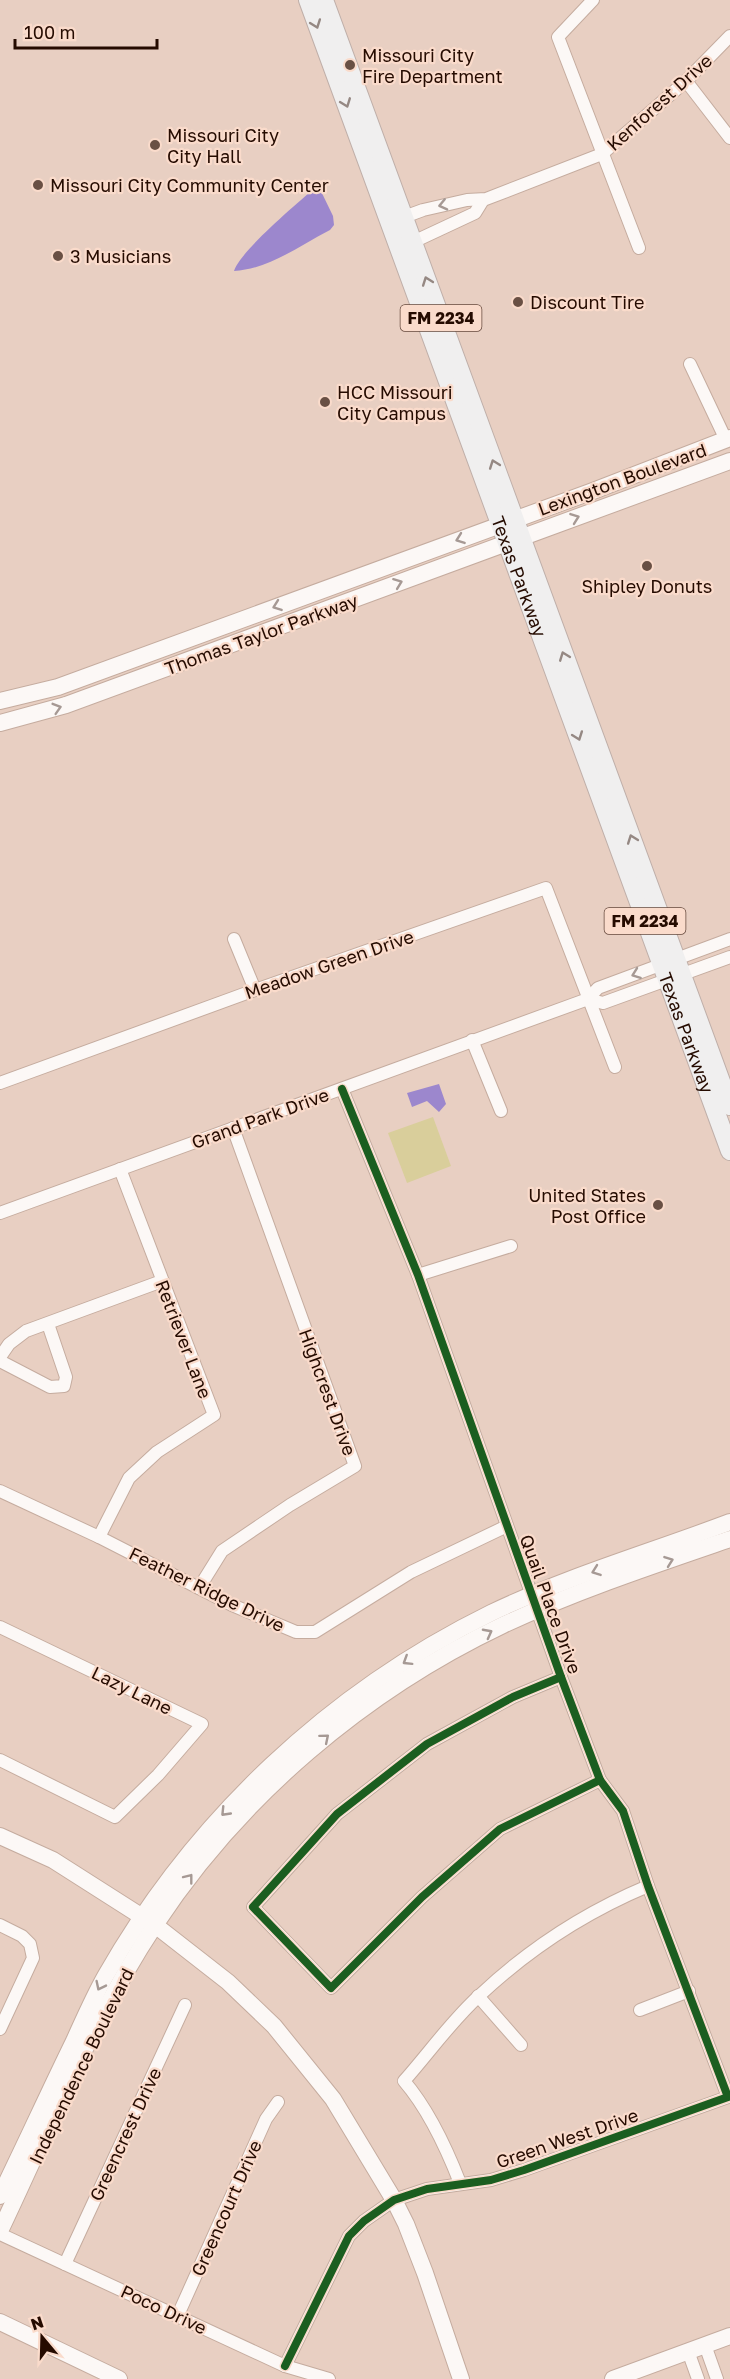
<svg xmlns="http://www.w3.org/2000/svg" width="730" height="2379" font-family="'Golos Text',sans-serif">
  <rect width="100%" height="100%" fill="#e8cfc2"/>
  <!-- green -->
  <polygon fill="#d9ce9b" points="433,1117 451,1166 407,1183 388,1133"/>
  <!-- water -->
  <g fill="#9c87cd">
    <path d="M318,185L333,216L334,225L330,230C299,246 269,269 234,271C241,250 298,203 318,185Z"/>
    <polygon points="439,1084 446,1104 439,1112 427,1101 412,1107 407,1093"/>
  </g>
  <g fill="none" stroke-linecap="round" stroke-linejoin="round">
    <!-- street casing -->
    <g stroke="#c5ac9f" stroke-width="14">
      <g id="street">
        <polyline points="593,0 558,37 639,248"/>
        <polyline points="686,81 730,138"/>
        <polyline points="404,217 423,210 467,200 486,199 602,154 686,81 730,36"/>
        <polyline points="409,240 413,242 475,213 483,200"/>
        <polyline points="690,364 726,440"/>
        <polyline points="234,939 255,990"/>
        <polyline points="588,999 603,1003 730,957"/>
        <polyline points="472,1040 501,1111"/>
        <polyline points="0,1083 255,990 546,888 615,1067"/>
        <polyline points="0,1213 588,999 598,988 730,939"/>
        <polyline points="418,1275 511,1246"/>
        <polyline points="0,1357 9,1344 26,1331 162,1281"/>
        <polyline points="0,1361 50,1387 64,1386 66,1377 48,1324"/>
        <polyline points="0,1491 99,1537 232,1605 296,1632 315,1632 411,1572 507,1526"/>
        <polyline points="99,1537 129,1478 157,1452 214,1415 120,1169"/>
        <polyline points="199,1588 222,1551 290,1505 355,1466 233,1128"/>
        <polyline points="0,1627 202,1724 158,1775 115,1817 0,1760"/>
        <polyline points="561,1677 513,1697 427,1744 337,1814 253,1907 331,1988 422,1897 500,1829 600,1780"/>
        <polyline points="0,1925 22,1936 30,1944 33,1958 0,2029"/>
        <polyline points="478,1996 521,2045"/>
        <polyline points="640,2010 689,1991"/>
        <path d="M460,2183C446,2147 429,2110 404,2081C429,2053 452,2020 480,1995C529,1949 586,1912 648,1886"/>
        <polyline points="0,2234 285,2366 329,2379"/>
        <polyline points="65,2264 185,2005"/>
        <polyline points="178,2315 266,2119 278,2102"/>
        <polyline points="705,2345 717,2379"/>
        <polyline points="688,2351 698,2379"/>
        <polyline points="285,2366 349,2236 364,2221 394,2200 427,2189 491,2180 524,2170 728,2097 648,1886 623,1811 600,1780 561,1677 418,1275 342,1089"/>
      </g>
    </g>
    <!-- secondary casing -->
    <g stroke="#c5ac9f" stroke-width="18">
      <g id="secondary">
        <polyline points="0,701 58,687 593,491 730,438"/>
        <polyline points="0,723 66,705 730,461"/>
        <polyline points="0,1836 53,1860 155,1925 228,1982 274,2026 333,2099 394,2200 406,2224 425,2273 461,2379"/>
        <path d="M0,2196C25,2145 49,2092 74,2041C84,2019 94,1996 106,1975C195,1819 330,1692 491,1613C568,1576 651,1552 730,1522"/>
        <path d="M0,2231C49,2128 92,2020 155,1925C240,1796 364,1691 503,1625C576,1591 654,1565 730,1539"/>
        <polyline points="0,2322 119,2379"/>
        <polyline points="613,2379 730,2336"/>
      </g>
    </g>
    <!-- primary casing -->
    <g stroke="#bfafa9" stroke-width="20">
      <g id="primary">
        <path id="s1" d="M308,0L730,1151"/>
        <polyline points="324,0 730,1106"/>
      </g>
    </g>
    <!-- street -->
    <use href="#street" stroke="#fcf8f6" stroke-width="12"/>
    <!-- secondary -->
    <use href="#secondary" stroke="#fcf8f6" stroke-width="16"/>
    <!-- primary -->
    <use href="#primary" stroke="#f0efef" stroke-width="18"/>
    <!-- cycleway casing -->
    <g stroke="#fadbcb" stroke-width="11">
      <g id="cycleway">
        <polyline points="561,1677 513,1697 427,1744 337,1814 253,1907 331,1988 422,1897 500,1829 600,1780"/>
        <polyline points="285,2366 349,2236 364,2221 394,2200 427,2189 491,2180 524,2170 728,2097 648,1886 623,1811 600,1780 561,1677 418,1275 342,1089"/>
      </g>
    </g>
    <!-- cycleway -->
    <use href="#cycleway" stroke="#1b5e20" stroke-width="8"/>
  </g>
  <!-- one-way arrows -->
  <defs><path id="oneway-chevron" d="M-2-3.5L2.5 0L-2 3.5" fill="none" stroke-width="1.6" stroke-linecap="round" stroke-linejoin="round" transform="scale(1.5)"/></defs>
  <g stroke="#958883">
    <use href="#oneway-chevron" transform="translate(316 24) rotate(70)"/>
    <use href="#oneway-chevron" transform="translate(346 103) rotate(69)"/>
    <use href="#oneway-chevron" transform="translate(427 281) rotate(-110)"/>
    <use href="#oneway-chevron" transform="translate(494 464) rotate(-110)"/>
    <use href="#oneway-chevron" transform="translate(564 656) rotate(-111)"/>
    <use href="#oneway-chevron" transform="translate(578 736) rotate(70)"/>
    <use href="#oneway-chevron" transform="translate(632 839) rotate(-110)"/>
  </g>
  <g stroke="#a69994">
    <use href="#oneway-chevron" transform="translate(443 205) rotate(167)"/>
    <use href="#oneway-chevron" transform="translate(575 518) rotate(-20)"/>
    <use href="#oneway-chevron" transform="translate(460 539) rotate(160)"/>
    <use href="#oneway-chevron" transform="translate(398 583) rotate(-21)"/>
    <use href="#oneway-chevron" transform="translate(277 606) rotate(160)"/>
    <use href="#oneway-chevron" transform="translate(57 708) rotate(-17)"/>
    <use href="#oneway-chevron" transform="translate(636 974) rotate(160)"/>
    <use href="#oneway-chevron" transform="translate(669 1561) rotate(-20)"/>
    <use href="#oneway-chevron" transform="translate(596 1571) rotate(160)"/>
    <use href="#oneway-chevron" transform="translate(488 1633) rotate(-28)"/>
    <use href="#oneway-chevron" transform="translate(407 1661) rotate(148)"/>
    <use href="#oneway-chevron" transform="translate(325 1738) rotate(-40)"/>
    <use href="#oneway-chevron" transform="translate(225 1812) rotate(134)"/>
    <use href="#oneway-chevron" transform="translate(189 1878) rotate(-52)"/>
    <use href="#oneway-chevron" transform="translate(100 1986) rotate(116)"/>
  </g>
  <!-- markers -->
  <g fill="#695044" stroke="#fadbcb" stroke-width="2">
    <circle cx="350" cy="65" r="6"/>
    <circle cx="155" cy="145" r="6"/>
    <circle cx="38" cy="185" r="6"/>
    <circle cx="58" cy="256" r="6"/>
    <circle cx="518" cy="302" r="6"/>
    <circle cx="325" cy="402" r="6"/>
    <circle cx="647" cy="566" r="6"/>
    <circle cx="658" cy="1205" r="6"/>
  </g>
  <g text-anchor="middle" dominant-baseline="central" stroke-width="4.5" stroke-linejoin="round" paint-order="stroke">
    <!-- shield labels -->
    <g fill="#fadbcb" stroke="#65493d" stroke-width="1.5">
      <rect x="400.5" y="305" width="81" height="26" rx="4.5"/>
      <rect x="604.5" y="908" width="81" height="26" rx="4.5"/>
    </g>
    <g font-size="16" font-weight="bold" fill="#250b00">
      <text x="441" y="318">FM 2234</text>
      <text x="645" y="921">FM 2234</text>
    </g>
    <!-- poi labels -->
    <g font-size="18" fill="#250b00" stroke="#fadbcb" text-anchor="start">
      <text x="362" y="55">Missouri City<tspan x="362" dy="21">Fire Department</tspan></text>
      <text x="167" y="135">Missouri City<tspan x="167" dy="21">City Hall</tspan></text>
      <text x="50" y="185">Missouri City Community Center</text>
      <text x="70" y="256">3 Musicians</text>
      <text x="530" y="302">Discount Tire</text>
      <text x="337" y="392">HCC Missouri<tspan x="337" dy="21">City Campus</tspan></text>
      <text x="647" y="586" text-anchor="middle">Shipley Donuts</text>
      <text x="646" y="1195" text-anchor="end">United States<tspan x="646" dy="21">Post Office</tspan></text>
    </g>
    <!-- street labels -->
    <g font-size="18" fill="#250b00" stroke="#fadbcb">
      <text transform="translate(659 102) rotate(-42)">Kenforest Drive</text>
      <text transform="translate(622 479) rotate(-20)">Lexington Boulevard</text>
      <text stroke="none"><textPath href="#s1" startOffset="614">Texas Parkway</textPath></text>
      <text transform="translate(261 634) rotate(-20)">Thomas Taylor Parkway</text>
      <text transform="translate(329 964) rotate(-19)">Meadow Green Drive</text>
      <text stroke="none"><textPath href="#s1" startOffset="1100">Texas Parkway</textPath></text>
      <text transform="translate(260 1118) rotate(-20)">Grand Park Drive</text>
      <text transform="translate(184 1339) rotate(69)">Retriever Lane</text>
      <text transform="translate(328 1392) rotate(70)">Highcrest Drive</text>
      <text transform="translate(207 1589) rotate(26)">Feather Ridge Drive</text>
      <text transform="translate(551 1604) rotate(70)">Quail Place Drive</text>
      <text transform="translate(132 1690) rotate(26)">Lazy Lane</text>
      <text transform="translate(81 2066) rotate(-64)">Independence Boulevard</text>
      <text transform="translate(125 2134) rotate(-65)">Greencrest Drive</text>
      <text transform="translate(567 2138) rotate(-19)">Green West Drive</text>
      <text transform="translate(226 2208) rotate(-66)">Greencourt Drive</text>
      <text transform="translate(164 2309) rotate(25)">Poco Drive</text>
    </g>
  </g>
  <!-- north arrow -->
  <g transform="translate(42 2337) rotate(341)" stroke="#fadbcb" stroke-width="4.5" paint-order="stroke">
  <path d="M0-4.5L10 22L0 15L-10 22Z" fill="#250b00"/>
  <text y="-9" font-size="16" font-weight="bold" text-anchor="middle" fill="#250b00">N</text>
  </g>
  <!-- scale -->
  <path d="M15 39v9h142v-9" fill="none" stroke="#250b00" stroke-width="3"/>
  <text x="24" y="39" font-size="18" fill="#250b00" stroke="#fadbcb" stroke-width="4.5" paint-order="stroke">100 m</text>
</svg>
